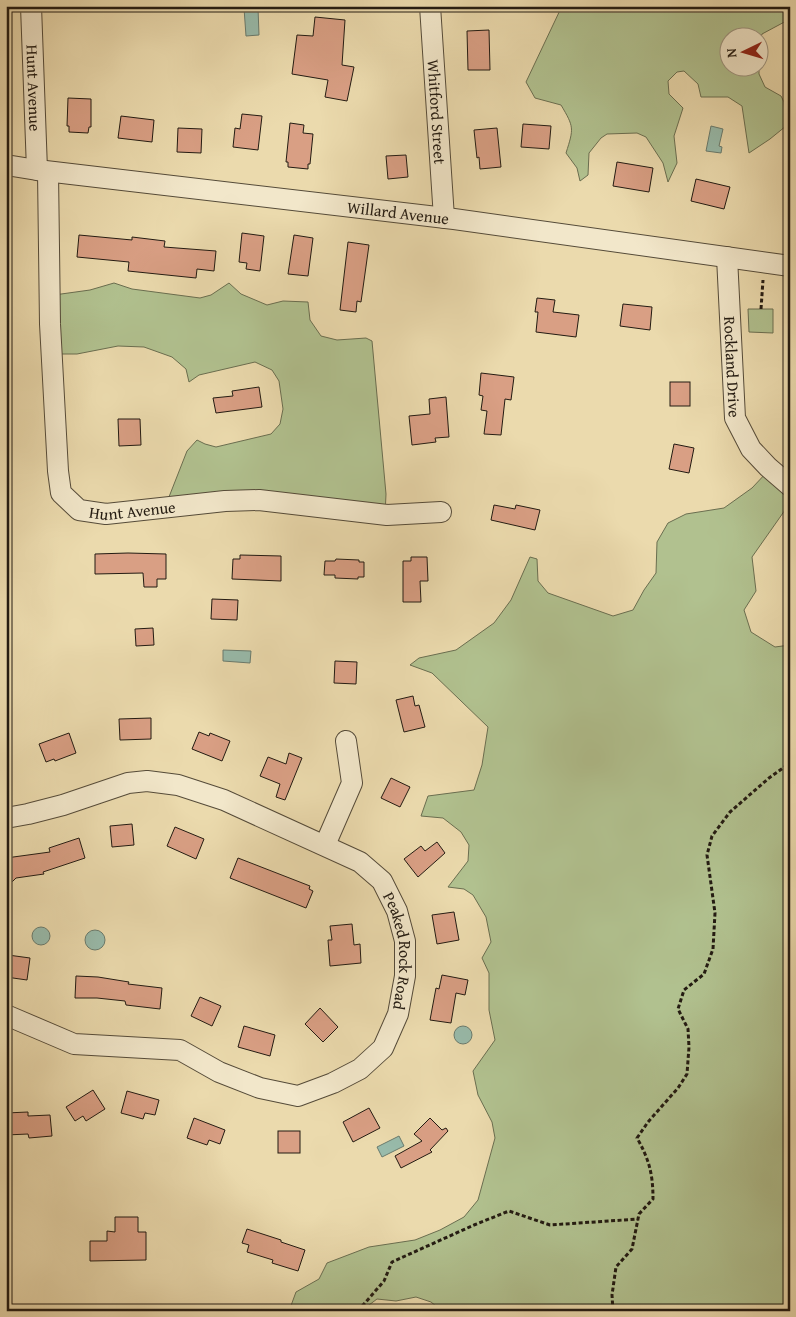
<svg xmlns="http://www.w3.org/2000/svg" width="796" height="1317" font-family="'Gentium Book Plus',serif">
  <rect width="100%" height="100%" fill="#ebdaad"/>
  <filter id="stains"><feTurbulence type="fractalNoise" baseFrequency=".004" numOctaves="4"/><feColorMatrix values="0 0 0 0 .2 0 0 0 0 .09 0 0 0 0 .02 0 0 0 .5 -.17"/></filter>
  <radialGradient id="worn" r=".72"><stop offset=".6" stop-color="#630" stop-opacity="0"/><stop offset="1" stop-color="#630" stop-opacity=".3"/></radialGradient>
  <!-- green -->
  <g fill="#b1c18f" stroke="#6a6e50">
    <path d="M562,6H790V19L762,34L759,43L758,38H728V68H758L759,46V74L765,87L781,96L784,102L786,126L770,139L749,153L742,106L728,97H701L698,84L684,71L677,72L668,81L669,94L683,108L674,136L677,163L668,182L663,163L646,137L637,133L607,134L601,138L589,153L588,175L580,181L577,168L566,153C574,128 574,127 561,105L535,98L526,82Z"/>
    <polygon points="114,283 132,289 200,298 211,295 229,283 241,294 267,305 283,301 308,302 310,320 321,336 337,340 366,338 372,341 386,494 385,516 167,502 187,451 197,440 205,444 216,447 271,434 280,424 283,409 279,381 272,370 255,362 199,375 189,382 186,369 172,357 144,347 118,346 77,354 54,354 54,295 90,290"/>
    <polygon points="748,309 773,309 773,333 749,332"/>
    <polygon points="768,471 790,488 790,503 752,557 756,591 744,610 751,632 775,647 790,645 790,1311 442,1311 431,1302 416,1297 396,1301 377,1299 361,1311 289,1311 296,1292 319,1279 327,1263 369,1247 415,1240 440,1230 464,1217 478,1200 495,1138 492,1122 478,1095 473,1071 495,1040 489,1010 489,973 482,958 491,942 486,917 473,895 464,889 448,887 468,861 469,845 461,832 443,818 421,816 428,796 474,790 482,765 488,727 432,673 410,665 419,658 456,650 494,623 511,600 530,557 537,559 538,581 548,593 613,616 633,610 644,590 656,573 657,542 668,523 686,514 724,508 752,488"/>
  </g>
  <!-- water -->
  <g fill="#98bbab" stroke="#697b6e">
    <polygon points="248,6 258,8 259,35 246,36 244,8 248,8"/>
    <polygon points="711,126 723,129 719,146 722,147 721,153 706,151"/>
    <polygon points="223,650 251,651 250,663 223,661"/>
    <circle cx="41" cy="936" r="9"/>
    <circle cx="95" cy="940" r="10"/>
    <circle cx="463" cy="1035" r="9"/>
    <polygon points="399,1136 404,1146 382,1157 377,1147"/>
  </g>
  <!-- building -->
  <g fill="#d99f84" stroke="#231b12">
    <polygon points="315,17 345,20 342,65 354,67 347,101 325,97 328,80 292,74 297,35 313,36"/>
    <polygon points="489,30 490,70 468,70 467,31"/>
    <polygon points="68,98 91,99 91,127 89,127 88,133 69,132 69,126 67,126"/>
    <polygon points="242,114 262,116 258,150 233,147 235,128 240,129"/>
    <polygon points="121,116 154,120 152,142 118,138"/>
    <polygon points="290,123 304,125 303,133 313,134 310,164 308,164 308,169 288,167 288,162 286,162"/>
    <polygon points="523,124 551,126 549,149 521,147"/>
    <polygon points="178,128 202,129 201,153 177,152"/>
    <polygon points="497,128 501,167 480,169 479,157 477,158 474,130"/>
    <polygon points="406,155 408,177 388,179 386,156"/>
    <polygon points="617,162 653,168 649,192 613,186"/>
    <polygon points="696,179 730,187 724,209 691,201"/>
    <polygon points="242,233 264,236 260,271 246,269 247,263 239,262"/>
    <polygon points="79,235 132,240 132,237 165,241 164,247 216,251 214,271 197,269 196,278 128,271 129,262 77,257"/>
    <polygon points="294,235 313,238 308,276 288,274"/>
    <polygon points="348,242 369,245 361,302 357,301 356,312 340,310"/>
    <polygon points="537,298 555,300 553,312 579,315 576,337 536,332 538,312 535,312"/>
    <polygon points="623,304 652,307 650,330 620,326"/>
    <polygon points="481,373 514,377 511,400 505,399 501,435 484,434 487,411 481,410 483,396 479,395"/>
    <rect x="670" y="382" width="20" height="24"/>
    <polygon points="259,387 262,407 216,413 213,398 233,396 232,391"/>
    <polygon points="446,397 449,437 435,438 436,442 412,445 409,416 430,414 429,399"/>
    <polygon points="118,419 140,419 141,445 119,446"/>
    <polygon points="674,444 694,448 689,473 669,469"/>
    <polygon points="494,505 515,509 516,505 540,510 535,530 491,520"/>
    <polygon points="128,553 166,554 166,579 157,579 157,587 144,587 143,573 95,574 95,554"/>
    <polygon points="240,555 281,556 281,581 232,579 233,559 240,559"/>
    <polygon points="411,557 427,557 428,581 420,581 421,602 403,602 403,561 411,561"/>
    <polygon points="336,559 359,560 359,562 364,562 364,577 358,577 358,579 335,578 335,575 324,575 325,561 335,561"/>
    <polygon points="212,599 238,600 237,620 211,619"/>
    <polygon points="153,628 154,645 136,646 135,629"/>
    <polygon points="335,661 357,662 356,684 334,683"/>
    <polygon points="413,696 415,706 419,705 425,727 404,732 396,700"/>
    <polygon points="151,718 151,739 120,740 119,719"/>
    <polygon points="199,732 209,736 210,733 230,741 222,761 192,749"/>
    <polygon points="69,733 76,753 55,761 54,759 46,762 39,744"/>
    <polygon points="289,753 302,758 285,800 276,797 280,784 260,776 268,757 286,764"/>
    <polygon points="391,778 410,787 400,807 381,798"/>
    <polygon points="132,824 134,845 112,847 110,826"/>
    <polygon points="175,827 204,839 196,859 167,846"/>
    <polygon points="79,838 85,858 43,872 44,874 16,878 6,888 6,858 50,852 49,848"/>
    <polygon points="437,842 445,853 418,877 404,859 421,846 425,851"/>
    <polygon points="238,858 310,886 309,889 313,891 306,908 230,878"/>
    <polygon points="454,912 459,940 437,944 432,915"/>
    <polygon points="352,924 354,945 360,944 361,963 330,966 328,940 332,940 330,926"/>
    <polygon points="8,955 30,958 27,980 6,977"/>
    <polygon points="442,975 468,980 465,995 456,993 451,1023 430,1020 436,988 439,989"/>
    <polygon points="76,976 98,977 129,982 128,984 162,988 160,1009 126,1005 125,1001 97,998 75,998"/>
    <polygon points="200,997 221,1006 212,1026 191,1016"/>
    <polygon points="320,1008 338,1027 323,1042 305,1024"/>
    <polygon points="244,1026 275,1035 270,1056 238,1047"/>
    <polygon points="93,1090 105,1109 86,1121 83,1116 75,1121 66,1107"/>
    <polygon points="127,1091 159,1100 155,1115 145,1113 143,1119 121,1113"/>
    <polygon points="369,1108 380,1128 353,1142 343,1122"/>
    <polygon points="28,1112 28,1116 50,1115 52,1136 29,1138 28,1134 6,1135 6,1113"/>
    <polygon points="194,1118 225,1130 220,1144 209,1140 207,1145 187,1138"/>
    <polygon points="430,1118 442,1130 446,1128 448,1131 430,1150 432,1152 401,1168 395,1156 422,1141 414,1134"/>
    <rect x="278" y="1131" width="22" height="22"/>
    <polygon points="115,1217 138,1217 138,1232 146,1232 146,1260 90,1261 90,1241 107,1241 107,1231 115,1232"/>
    <polygon points="247,1229 281,1240 281,1242 305,1250 298,1271 272,1263 273,1260 247,1252 249,1245 242,1243"/>
  </g>
  <g fill="none" stroke-linecap="round" stroke-linejoin="round">
    <!-- minor casing -->
    <g stroke="#554b39" stroke-width="22">
      <g id="minor">
        <path id="s1" d="M31,6L37,170"/>
        <path id="s2" d="M430,6L444,218"/>
        <path id="s3" d="M6,165L37,170L454,219L790,266"/>
        <path id="s4" d="M48,172L50,324L58,471L61,493L79,510L106,514L225,501L259,500L387,515L441,512"/>
        <path id="s5" d="M727,257L735,418L751,449L768,467L790,486"/>
        <path id="s6" d="M6,818L28,814L63,805L128,783L147,781L178,785L224,800L360,862L382,881L397,911L405,941V976L398,1014L383,1048L360,1069L333,1083L298,1096L260,1088L219,1072L180,1050L74,1044L6,1015"/>
        <polyline points="325,845 352,783 346,741"/>
      </g>
    </g>
    <!-- path -->
    <g stroke="#231b12" stroke-width="3" stroke-dasharray="4 2.5" stroke-linecap="butt">
      <polyline points="761,309 763,280"/>
      <polyline points="358,1311 384,1281 392,1262 474,1225 509,1211 550,1225 638,1219"/>
      <path d="M613,1311L612,1295L616,1267L632,1249L639,1214L653,1199C653,1174 649,1159 637,1138L648,1122L678,1088L687,1074L689,1047L688,1029L678,1009L684,990L704,974L713,949L715,913L707,855L712,836L730,812L769,778L790,763"/>
    </g>
    <!-- minor -->
    <use href="#minor" stroke="#f2e7ca" stroke-width="20"/>
  </g>
  <g text-anchor="middle" dominant-baseline="central" stroke-width="5" stroke-linejoin="round" paint-order="stroke">
    <!-- street labels -->
    <g font-size="16" fill="#231b12" stroke="#f2e7ca">
      <text stroke="none"><textPath href="#s1" startOffset="82">Hunt Avenue</textPath></text>
      <text stroke="none"><textPath href="#s2" startOffset="106">Whitford Street</textPath></text>
      <text stroke="none"><textPath href="#s3" startOffset="395">Willard Avenue</textPath></text>
      <text stroke="none"><textPath href="#s5" startOffset="110">Rockland Drive</textPath></text>
      <text stroke="none"><textPath href="#s4" startOffset="400">Hunt Avenue</textPath></text>
      <text stroke="none"><textPath href="#s6" startOffset="478">Peaked Rock Road</textPath></text>
    </g>
  </g>
  <!-- margin -->
  <rect width="796" height="1317" fill="none" stroke="#ebdaad" stroke-width="25"/>
  <rect x="8" y="8" width="781" height="1302" fill="none" stroke="#231b12" stroke-width="2.5"/>
  <rect x="12" y="12" width="771" height="1292" fill="none" stroke="#231b12"/>
  <!-- north arrow -->
  <g transform="translate(744 52) rotate(265)"><circle r="24" fill="#f2e7ca" stroke="#9f9580"/>
  <path d="M0-4L9 19L0 12L-9 19Z" fill="#8f2418"/>
  <text y="-8" font-size="14" font-weight="bold" text-anchor="middle" fill="#231b12">N</text>
  </g>
  <rect width="100%" height="100%" filter="url(#stains)"/>
  <rect width="100%" height="100%" fill="url(#worn)"/>
</svg>
